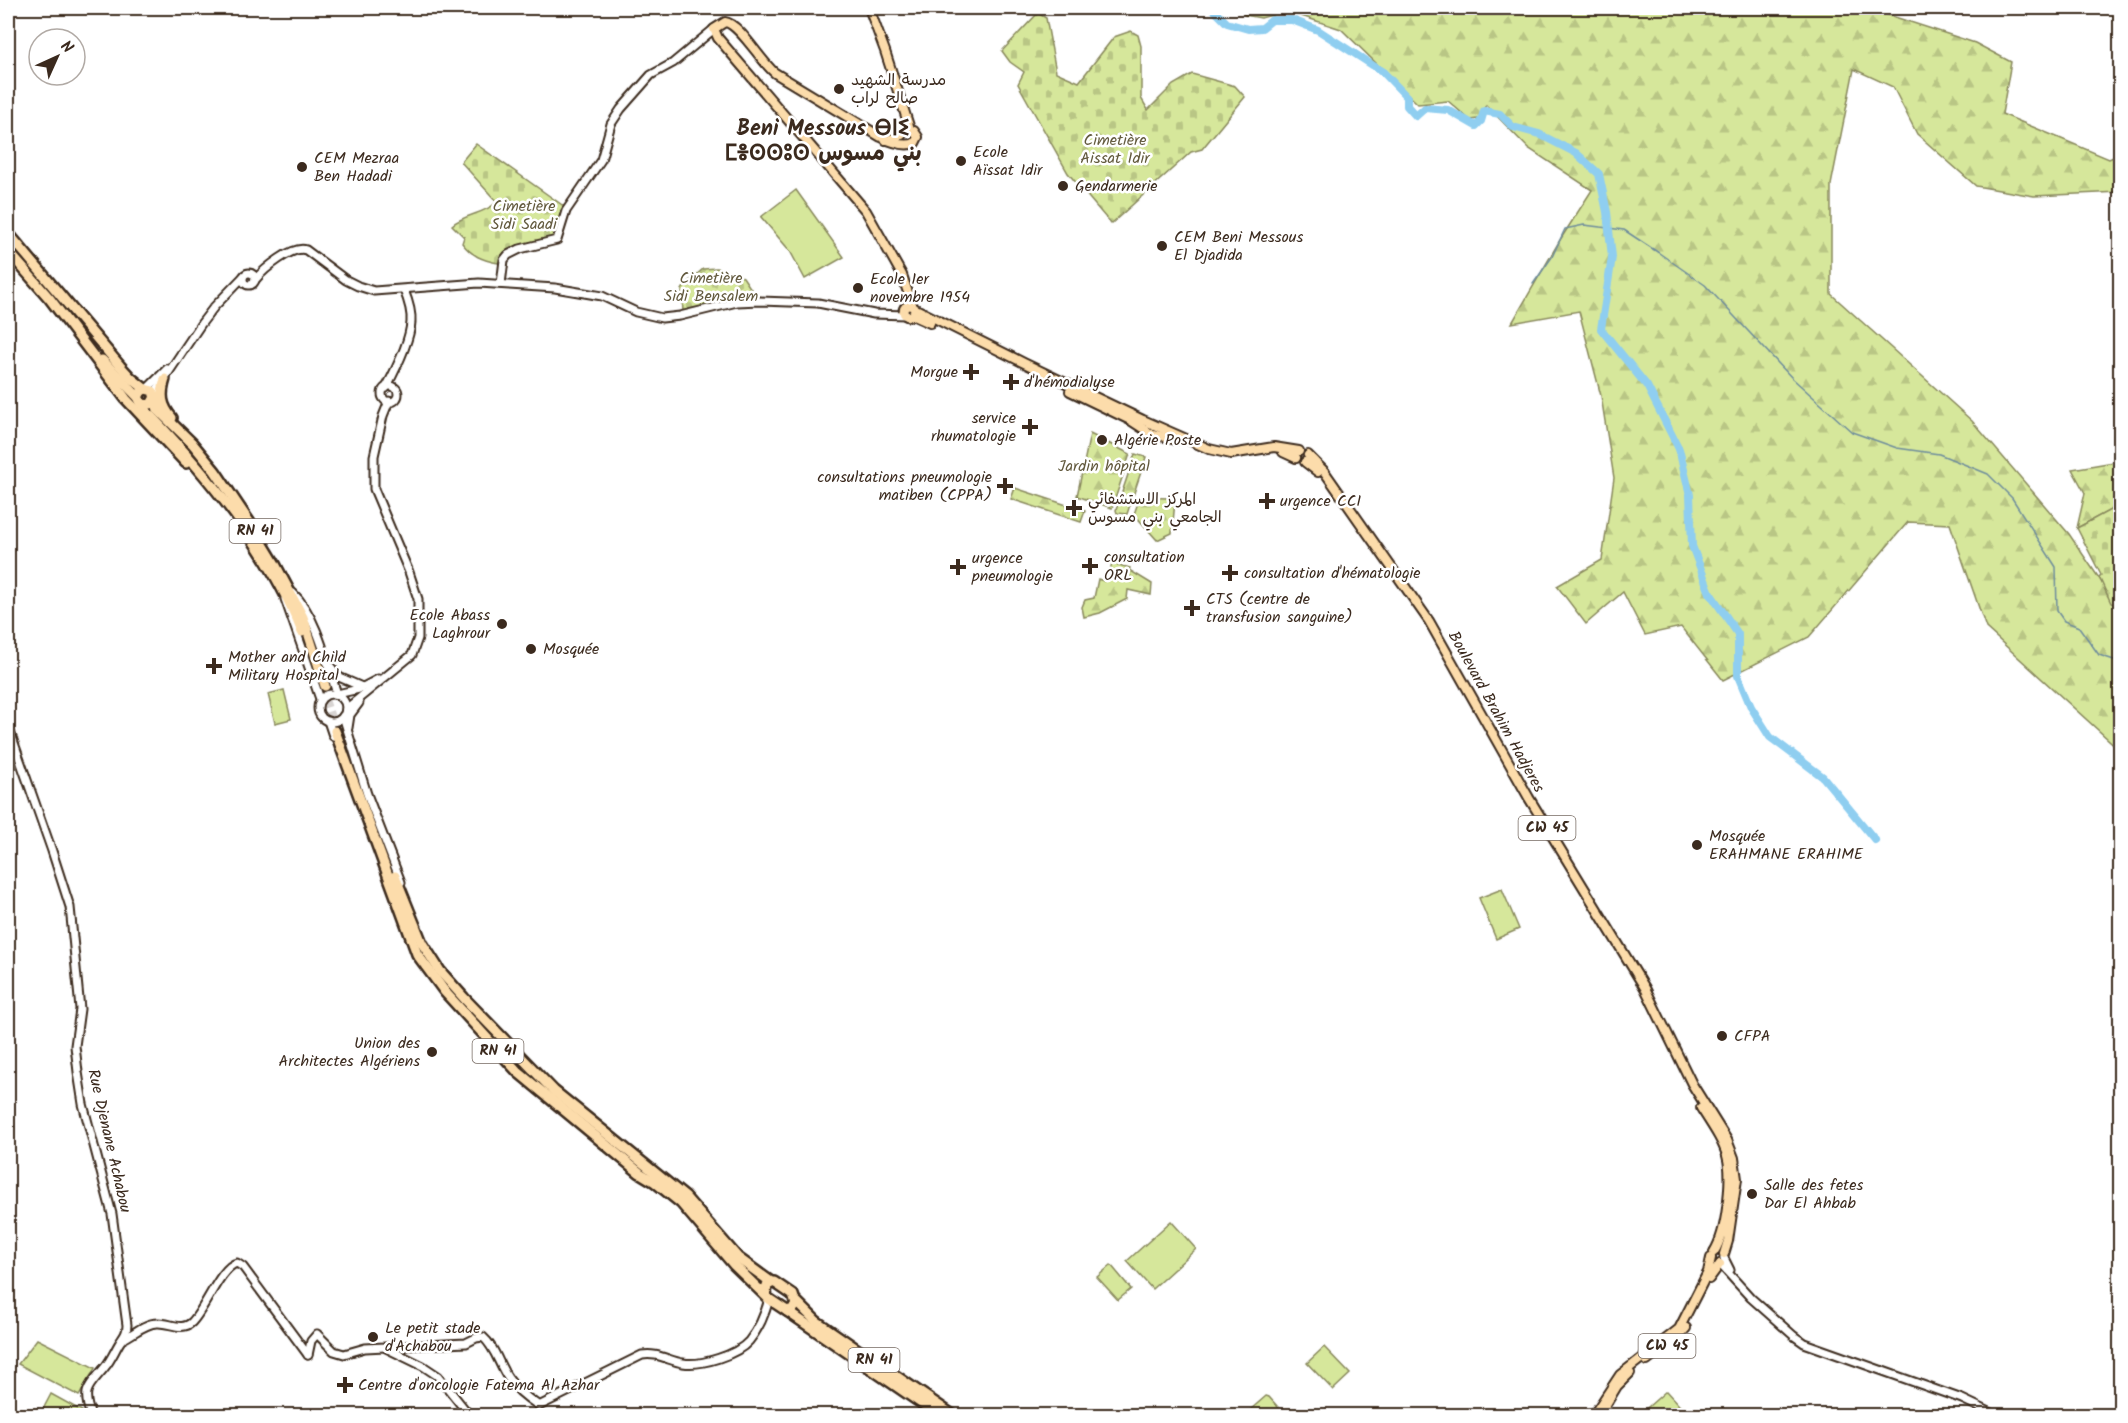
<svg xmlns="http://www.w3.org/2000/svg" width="2128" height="1423" font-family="Kalam,'Playpen Sans Arabic','Noto Sans Tifinagh',sans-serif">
  <defs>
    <pattern id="forest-firs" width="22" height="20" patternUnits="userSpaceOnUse" patternTransform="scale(1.5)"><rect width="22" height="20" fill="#d6e79b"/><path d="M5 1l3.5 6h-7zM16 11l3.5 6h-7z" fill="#b9c685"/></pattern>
    <pattern id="cemetery-stones" width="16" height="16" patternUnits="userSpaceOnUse" patternTransform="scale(1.5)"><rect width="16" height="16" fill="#d6e79b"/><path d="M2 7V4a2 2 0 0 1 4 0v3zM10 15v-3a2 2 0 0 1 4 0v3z" fill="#b9c685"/></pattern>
    <pattern id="park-crowns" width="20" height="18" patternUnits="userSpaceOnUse" patternTransform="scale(1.5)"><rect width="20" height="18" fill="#d6e79b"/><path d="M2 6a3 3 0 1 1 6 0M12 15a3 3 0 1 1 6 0" fill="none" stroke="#b9c685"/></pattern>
  </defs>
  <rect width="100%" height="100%" fill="#fff"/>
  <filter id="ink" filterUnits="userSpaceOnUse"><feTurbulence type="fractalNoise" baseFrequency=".0167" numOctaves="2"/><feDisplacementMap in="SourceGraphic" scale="12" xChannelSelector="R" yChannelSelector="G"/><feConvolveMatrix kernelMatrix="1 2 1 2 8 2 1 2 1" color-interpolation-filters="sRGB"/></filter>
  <g filter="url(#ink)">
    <!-- forest -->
    <g fill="url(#forest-firs)" stroke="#88885c" stroke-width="1.5">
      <polygon points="1237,8 1867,8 1975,43 2011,62 2002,114 2109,159 2120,154 2120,192 2034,196 1976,186 1917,134 1893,87 1854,69 1831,185 1831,294 1972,421 2069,534 2120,609 2120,750 1986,628 1950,524 1908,522 1809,637 1723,680 1681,627 1645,635 1623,592 1586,624 1557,586 1602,560 1614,478 1601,396 1579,311 1512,323 1560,240 1592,190 1528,148 1486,105 1478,119 1470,120 1448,101 1418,104 1341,29 1286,11 1261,18 1245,15"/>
      <polygon points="1090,434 1130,454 1112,508 1077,496"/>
      <polygon points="1135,454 1146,457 1127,514 1117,513 1116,510"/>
      <polygon points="2120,461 2120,513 2112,509 2077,528 2085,493 2072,469"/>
      <polygon points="1015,488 1085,511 1081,522 1011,499"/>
      <polygon points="1140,497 1168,498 1175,501 1172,533 1157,540 1134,514"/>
      <polygon points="1112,563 1130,568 1129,570 1152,584 1151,595 1128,590 1127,599 1100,613 1084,617 1082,607 1085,600 1094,598 1098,579 1104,581 1106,575 1109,575"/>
    </g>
    <!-- cemetery -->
    <g fill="url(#cemetery-stones)" stroke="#88885c" stroke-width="1.5">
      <polygon points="1038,13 1046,18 1056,72 1079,82 1114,37 1131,31 1138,35 1141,46 1141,98 1148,110 1173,85 1192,74 1235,86 1245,97 1202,149 1191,152 1111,224 1068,173 1018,84 1024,72 1010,62 1002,51"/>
      <path d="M476,144L565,207L554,240L506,254L498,263C482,260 472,256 462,243L464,237L452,225C465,214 485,214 497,202L461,162Z"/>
      <polygon points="717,268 743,277 757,298 683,313 682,290 686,284 703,269"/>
      <polygon points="2112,509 2120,513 2120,606 2111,603 2099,577 2101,575 2077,528"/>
    </g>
    <!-- park -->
    <path fill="url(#park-crowns)" stroke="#88885c" stroke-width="1.5" d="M1266,1396L1269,1397L1285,1415C1275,1412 1263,1416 1251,1415L1249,1411Z"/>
    <!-- pitch -->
    <g fill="#d6e79b" stroke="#88885c" stroke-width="1.5">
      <polygon points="796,190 844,257 805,279 790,251 761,217"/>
      <polygon points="284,690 291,719 275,723 268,694"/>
      <polygon points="1502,889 1519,929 1496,939 1479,898"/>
      <polygon points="1171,1221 1196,1249 1152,1289 1127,1261"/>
      <polygon points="1111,1265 1131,1289 1118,1300 1097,1277"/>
      <polygon points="37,1339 95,1368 79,1396 18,1364"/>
      <polygon points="1324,1347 1350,1374 1333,1390 1307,1363"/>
      <polygon points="1666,1391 1688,1415 1639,1415"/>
      <polygon points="51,1394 82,1411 80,1415 40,1415"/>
    </g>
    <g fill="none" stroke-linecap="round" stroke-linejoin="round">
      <!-- stream -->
      <polyline stroke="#6d8c9c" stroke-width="1.5" points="1533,284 1552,257 1565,229 1584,225 1624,230 1659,253 1705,285 1792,378 1852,432 1897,448 1939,454 1988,474 2012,498 2056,567 2057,611 2064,621 2079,627 2099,655 2120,662"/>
      <!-- river -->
      <polyline stroke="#8fcef0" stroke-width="8" points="1212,8 1227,23 1248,29 1262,28 1272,20 1292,20 1318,30 1383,72 1407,97 1407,106 1416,116 1425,108 1448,110 1476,126 1481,121 1484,111 1500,114 1513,127 1539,134 1576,153 1599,174 1607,212 1612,257 1601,329 1647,386 1679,449 1690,495 1692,546 1710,593 1738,634 1738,676 1751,707 1770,737 1823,777 1875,840"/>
      <!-- highway-tunnel -->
      <polyline stroke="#d8d4d2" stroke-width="9" stroke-dasharray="9 4.5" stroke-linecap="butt" points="320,686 335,731"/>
      <!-- secondary casing -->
      <g stroke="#3b2a1e" stroke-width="11">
        <g id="secondary">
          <circle cx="249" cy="279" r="6"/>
          <path d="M255,280C264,269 293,245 306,250L346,280L358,286L374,291L479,283L555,288L602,296L636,312L662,318L680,316L737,302L760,301L818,303L874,314L906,315"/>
          <polyline points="501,284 504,260 508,255 520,249 557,240 566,211 601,160 611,124 621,109 651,75 673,63 714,29"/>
          <circle cx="390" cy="394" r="8"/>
          <path d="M386,388C395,371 410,341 411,322C412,311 408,300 404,290"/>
          <polyline points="147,389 167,369"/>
          <polyline points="154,394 201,324 214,307 243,277"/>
          <path d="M293,593C317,616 327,663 337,694"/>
          <polyline points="285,599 320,699"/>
          <polyline points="330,666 339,677 362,687"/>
          <circle cx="332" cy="708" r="14"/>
          <polyline points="337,694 359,689 378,679"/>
          <polyline points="346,709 412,655 418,638 418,599 409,572 374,489 374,456 383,416 389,401"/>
          <polyline points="343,716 367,794 401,882"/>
          <polyline points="328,721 333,736"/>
          <path d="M8,726L52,851L70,907L80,1009L75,1046L78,1072L83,1104L112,1214L127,1325C127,1333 124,1336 120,1342C115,1350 111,1360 105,1367C89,1387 81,1388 91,1416"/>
          <polyline points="348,728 350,715 359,703"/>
          <polyline points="1724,1258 1730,1270"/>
          <polyline points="1720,1264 1751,1298 1794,1336 1804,1343 1962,1399 1998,1416"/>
          <path d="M123,1339C134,1334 145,1323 157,1323C169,1322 182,1332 192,1322C205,1309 221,1266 237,1263L243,1267L308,1355"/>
          <polyline points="386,1348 423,1366 438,1376 470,1416"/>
          <path d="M308,1355L311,1341L317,1334L334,1351L344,1354L365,1348L466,1343L476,1338L483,1337C495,1347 499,1365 508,1378C516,1390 527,1398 539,1406L642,1355C657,1352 669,1361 683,1363C701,1366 737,1355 749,1341C759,1329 765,1314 769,1299"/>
        </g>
      </g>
      <!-- primary casing -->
      <g stroke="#3b2a1e" stroke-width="12">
        <g id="primary">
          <polyline points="869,8 885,51 910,129"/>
          <path d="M886,140L898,137L908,129L914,131L918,137L915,143C905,147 891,142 881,137L775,73C761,62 740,24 725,22L714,29L718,38L866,211L902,275L913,307"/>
          <circle cx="909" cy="311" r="5.5"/>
          <polyline points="914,308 1024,363 1143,420 1209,449 1231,454 1274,447 1299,451"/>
          <polyline points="912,315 930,323"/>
          <polyline points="1070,391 1130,420 1150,433 1176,440"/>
          <polyline points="1283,452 1296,458"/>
          <polyline points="1308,455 1324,471 1429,621 1529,798 1645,988 1692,1084 1727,1140 1734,1158 1737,1179 1728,1241 1724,1254"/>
          <polyline points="1305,462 1318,472"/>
          <path d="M1701,1108C1728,1150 1734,1157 1727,1208C1725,1224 1722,1239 1714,1252"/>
          <polyline points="1709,1279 1720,1264"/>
          <polyline points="1647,1361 1678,1337 1686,1328"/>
          <polyline points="1593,1416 1620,1375 1679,1329 1708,1272 1711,1258"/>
          <polyline points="1599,1416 1617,1386 1630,1373"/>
        </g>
      </g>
      <!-- highway casing -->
      <g stroke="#3b2a1e" stroke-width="14">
        <g id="highway">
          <polyline points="8,233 120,366 131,378 145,389"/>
          <polyline points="8,251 50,299 126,399 186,463"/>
          <polyline points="102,360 138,397"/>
          <path d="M165,379C160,395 161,405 172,418"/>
          <path d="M155,397L151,404C139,407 134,395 145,389L153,391L158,410L192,443L215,471L250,523L275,564L303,617L325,686"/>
          <path d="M141,402L148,413C207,474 271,552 302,632"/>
          <polyline points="335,731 417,954 445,992 518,1072 640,1173 655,1182 681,1203 734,1265 769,1299 787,1311 793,1309 796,1305 793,1295 774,1282 767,1285 766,1294"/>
          <polyline points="395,876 422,943 440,971 464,998 554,1091 685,1197 738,1258 771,1282"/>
          <polyline points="796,1301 816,1321 954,1416"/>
          <polyline points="787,1311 940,1416"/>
        </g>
      </g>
      <!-- secondary -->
      <use href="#secondary" stroke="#fff" stroke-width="7"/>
      <!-- primary -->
      <use href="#primary" stroke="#fcdcab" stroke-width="8"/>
      <!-- highway -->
      <use href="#highway" stroke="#fcdcab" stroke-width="9"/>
    </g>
  </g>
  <!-- markers -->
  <g fill="#3b2a1e" stroke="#fff" stroke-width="2">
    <circle cx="839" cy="89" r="6"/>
    <circle cx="961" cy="161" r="6"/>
    <circle cx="302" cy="167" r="6"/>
    <circle cx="1063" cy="186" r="6"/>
    <circle cx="1162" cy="246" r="6"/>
    <circle cx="858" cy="288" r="6"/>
    <path d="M968 363h6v6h6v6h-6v6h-6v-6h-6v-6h6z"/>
    <path d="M1008 373h6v6h6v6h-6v6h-6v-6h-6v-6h6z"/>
    <path d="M1027 418h6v6h6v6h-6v6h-6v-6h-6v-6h6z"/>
    <circle cx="1102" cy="440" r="6"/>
    <path d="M1002 477h6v6h6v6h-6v6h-6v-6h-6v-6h6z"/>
    <path d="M1264 492h6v6h6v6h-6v6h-6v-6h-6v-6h6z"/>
    <path d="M1071 499h6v6h6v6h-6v6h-6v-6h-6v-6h6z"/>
    <path d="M1087 557h6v6h6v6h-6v6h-6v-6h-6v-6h6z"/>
    <path d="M955 558h6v6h6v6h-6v6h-6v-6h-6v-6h6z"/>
    <path d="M1227 564h6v6h6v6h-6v6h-6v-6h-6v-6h6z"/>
    <path d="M1189 599h6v6h6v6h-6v6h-6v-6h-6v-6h6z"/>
    <circle cx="502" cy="624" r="6"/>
    <circle cx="531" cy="649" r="6"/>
    <path d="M211 657h6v6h6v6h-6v6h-6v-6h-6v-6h6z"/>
    <circle cx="1697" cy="845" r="6"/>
    <circle cx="1722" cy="1036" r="6"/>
    <circle cx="432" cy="1052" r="6"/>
    <circle cx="1752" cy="1194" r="6"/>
    <circle cx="373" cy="1337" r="6"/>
    <path d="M342 1376h6v6h6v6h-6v6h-6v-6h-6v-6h6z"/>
  </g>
  <g text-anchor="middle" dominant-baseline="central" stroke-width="5" stroke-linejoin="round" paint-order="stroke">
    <!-- shield labels -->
    <g fill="#fff" stroke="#766a62" stroke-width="1.5">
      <rect x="229.5" y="519" width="51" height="24" rx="4.5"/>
      <rect x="1518.5" y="816" width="57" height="24" rx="4.5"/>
      <rect x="472.5" y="1039" width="51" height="24" rx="4.5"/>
      <rect x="1638.5" y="1334" width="57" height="24" rx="4.5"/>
      <rect x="848.5" y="1348" width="51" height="24" rx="4.5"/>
    </g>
    <g font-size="15" font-weight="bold" fill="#3b2a1e">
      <text x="255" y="531">RN 41</text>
      <text x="1547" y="828">CW 45</text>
      <text x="498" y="1051">RN 41</text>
      <text x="1667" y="1346">CW 45</text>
      <text x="874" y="1360">RN 41</text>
    </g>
    <!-- poi labels -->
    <g font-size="16" fill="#3b2a1e" stroke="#fff" text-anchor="start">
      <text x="851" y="80">مدرسة الشهيد<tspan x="851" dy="18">صالح لراب</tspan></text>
      <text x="973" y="152">Ecole<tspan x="973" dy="18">Aïssat Idir</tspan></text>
      <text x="314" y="158">CEM Mezraa<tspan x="314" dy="18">Ben Hadadi</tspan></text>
      <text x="1075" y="186">Gendarmerie</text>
      <text x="1174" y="237">CEM Beni Messous<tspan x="1174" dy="18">El Djadida</tspan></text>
      <text x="870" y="279">Ecole 1er<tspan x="870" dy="18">novembre 1954</tspan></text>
      <text x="958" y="372" text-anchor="end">Morgue</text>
      <text x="1024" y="382">d'hémodialyse</text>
      <text x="1016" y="418" text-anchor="end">service<tspan x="1016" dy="18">rhumatologie</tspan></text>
      <text x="1114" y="440">Algérie Poste</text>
      <text x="992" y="477" text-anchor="end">consultations pneumologie<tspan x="992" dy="18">matiben (CPPA)</tspan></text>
      <text x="1088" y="499">المركز الاستشفائي<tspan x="1088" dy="18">الجامعي بني مسوس</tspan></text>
      <text x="1280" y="501">urgence CCI</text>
      <text x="1104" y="557">consultation<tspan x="1104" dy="18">ORL</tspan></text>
      <text x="972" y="558">urgence<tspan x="972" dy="18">pneumologie</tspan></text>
      <text x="1244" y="573">consultation d'hématologie</text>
      <text x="1206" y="599">CTS (centre de<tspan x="1206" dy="18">transfusion sanguine)</tspan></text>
      <text x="490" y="615" text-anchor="end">Ecole Abass<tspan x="490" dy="18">Laghrour</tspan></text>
      <text x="543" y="649">Mosquée</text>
      <text x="228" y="657">Mother and Child<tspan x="228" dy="18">Military Hospital</tspan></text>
      <text x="1709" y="836">Mosquée<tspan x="1709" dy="18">ERAHMANE ERAHIME</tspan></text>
      <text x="1734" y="1036">CFPA</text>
      <text x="420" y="1043" text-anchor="end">Union des<tspan x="420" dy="18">Architectes Algériens</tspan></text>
      <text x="1764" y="1185">Salle des fetes<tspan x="1764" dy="18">Dar El Ahbab</tspan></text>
      <text x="385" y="1328">Le petit stade<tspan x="385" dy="18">d'Achabou</tspan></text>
      <text x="358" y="1385">Centre d'oncologie Fatema Al Azhar</text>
    </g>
    <!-- park labels -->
    <g font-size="16" fill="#62593d" stroke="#fff">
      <text x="1115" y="140">Cimetière<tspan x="1115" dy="18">Aissat Idir</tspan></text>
      <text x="524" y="206">Cimetière<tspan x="524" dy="18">Sidi Saadi</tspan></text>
      <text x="711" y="278">Cimetière<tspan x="711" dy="18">Sidi Bensalem</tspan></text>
      <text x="1104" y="466">Jardin hôpital</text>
    </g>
    <!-- street labels -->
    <g font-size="16" fill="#3b2a1e" stroke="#fff">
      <text transform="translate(1496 712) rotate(61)">Boulevard Brahim Hadjeres</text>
      <text transform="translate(109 1141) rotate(77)">Rue Djenane Achabou</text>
    </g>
    <!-- district labels -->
    <g font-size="22" font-weight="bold" fill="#3b2a1e" stroke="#fff">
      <text x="823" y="129">Beni Messous ⴱⵏⵉ<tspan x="823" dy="25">ⵎⴻⵙⵙⵓⵙ بني مسوس</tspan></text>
    </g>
  </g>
  <!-- margin -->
  <rect width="2128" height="1423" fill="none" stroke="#fff" stroke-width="30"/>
  <rect x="15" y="15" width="2098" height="1393" fill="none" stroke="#3b2a1e" stroke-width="2" filter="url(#ink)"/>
  <!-- north arrow -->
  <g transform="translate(57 57) rotate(45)"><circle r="28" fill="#ffffff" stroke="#b1aaa5" stroke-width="1.5"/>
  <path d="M0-4.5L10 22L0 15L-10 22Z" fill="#3b2a1e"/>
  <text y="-9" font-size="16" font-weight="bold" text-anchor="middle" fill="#3b2a1e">N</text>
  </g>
</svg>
